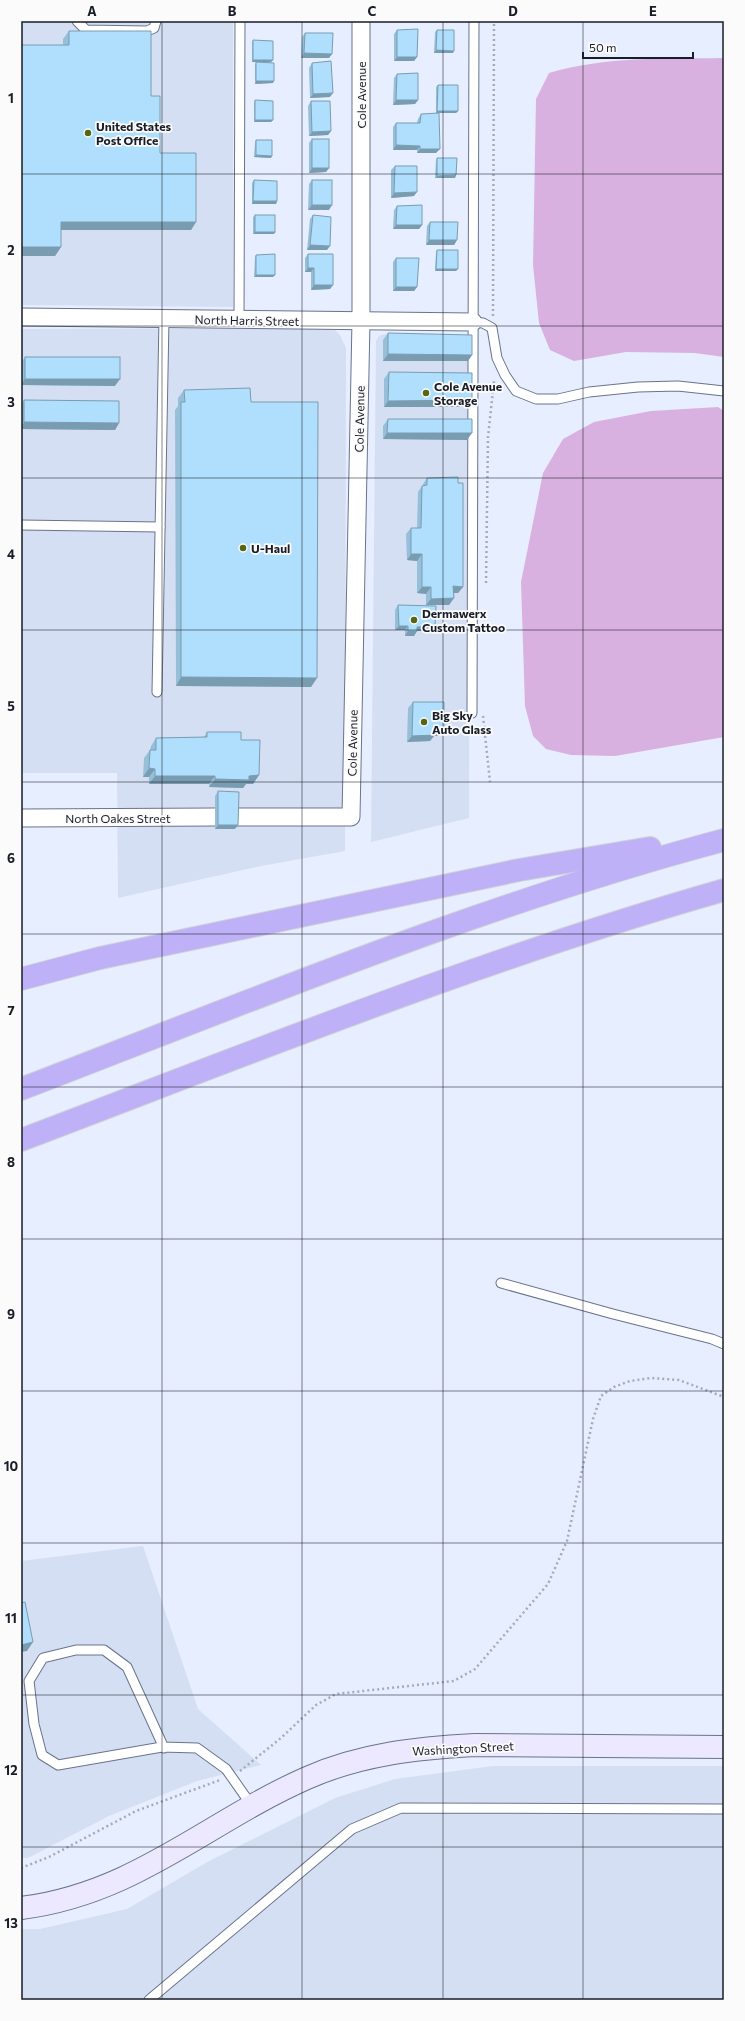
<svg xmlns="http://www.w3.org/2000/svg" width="745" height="2021" font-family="Commissioner,sans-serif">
  <rect width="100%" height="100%" fill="#e6eeff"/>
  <!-- built -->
  <g fill="#d5dff3">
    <polygon points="21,21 233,21 233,307 21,305"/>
    <polygon points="333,328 340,335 346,348 345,851 261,866 118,898 117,773 21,773 21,329"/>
    <polygon points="384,334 470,340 469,818 371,842 376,341 379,336"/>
    <polygon points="143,1546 198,1709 261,1765 197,1781 109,1816 28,1858 21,1858 21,1561"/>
    <polygon points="493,1766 724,1766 724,2000 21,2000 21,1929 40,1929 127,1909 209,1861 335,1798 395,1779"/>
  </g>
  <!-- green -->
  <g fill="#d9b1e0">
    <path d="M724,58V357L695,353L626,352L574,361L550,350L539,323L533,265L536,99L549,73C606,56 665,59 724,58Z"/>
    <polygon points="718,407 724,411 724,737 615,756 571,755 546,749 533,736 525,706 521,582 543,473 563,439 594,422 651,411"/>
  </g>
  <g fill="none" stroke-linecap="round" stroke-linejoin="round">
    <!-- service casing -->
    <g stroke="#68748b" stroke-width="11">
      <g id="service">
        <polyline points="77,21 86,30 147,31 154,28 156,21"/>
        <polyline points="239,321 240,21"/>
        <polyline points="473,322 483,323 492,328 497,358 505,375 516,391 536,399 558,399 589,392 638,387 678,386 724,391"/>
        <polyline points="21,525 160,527"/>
        <polyline points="157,692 164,319"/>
        <polyline points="472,713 474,21"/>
        <polyline points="501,1283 613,1314 712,1339 724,1344"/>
        <polyline points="164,1748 127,1667 104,1650 76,1650 43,1658 29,1681 34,1724 42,1755 58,1765 162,1747 197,1748 226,1769 252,1806"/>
        <polyline points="149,2000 352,1829 401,1808 724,1809"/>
      </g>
    </g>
    <!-- minor casing -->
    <g stroke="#68748b" stroke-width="19">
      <g id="minor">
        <polyline points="21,317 473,322"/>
        <polyline points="236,817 351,817 361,321 361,21"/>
        <polyline points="21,818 215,817"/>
      </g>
    </g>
    <!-- secondary casing -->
    <g stroke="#68748b" stroke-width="24">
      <path id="secondary" d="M21,1908C135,1894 207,1822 307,1778C361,1754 418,1748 475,1745L724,1747"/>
    </g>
    <!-- motorway casing -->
    <g stroke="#d1d2d4" stroke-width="24">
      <g id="motorway">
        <polyline points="21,979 100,958 519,870 650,848"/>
        <path d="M21,1089C253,1000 483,904 724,840"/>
        <path d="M21,1140C253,1052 485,958 724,890"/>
      </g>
    </g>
    <!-- path -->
    <g stroke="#a4abba" stroke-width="2.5" stroke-dasharray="2 3" stroke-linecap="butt">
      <polyline points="493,316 494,23"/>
      <polyline points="486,583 488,437 494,381"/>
      <polyline points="483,716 490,782"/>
      <polyline points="240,1771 281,1738 316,1705 336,1694 454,1681 475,1669 548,1584 567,1541 593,1419 601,1396 614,1387 630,1381 651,1378 679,1380 724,1397"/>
      <polyline points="21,1868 49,1857 136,1811 220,1780"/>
    </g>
    <!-- service -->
    <use href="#service" stroke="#fff" stroke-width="9"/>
    <!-- minor -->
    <use href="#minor" stroke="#fff" stroke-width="17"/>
    <!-- secondary -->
    <use href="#secondary" stroke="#ece8fd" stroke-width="22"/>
    <!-- motorway -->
    <use href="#motorway" stroke="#beb1f7" stroke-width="22"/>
  </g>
  <!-- wall -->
  <g fill="#96c0da">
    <polygon points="397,30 417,57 414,61 394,61 394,34"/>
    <polygon points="437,30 453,53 434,53 435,32"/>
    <polygon points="69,31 151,96 160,153 196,222 191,230 61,230 61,247 55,256 21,256 21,45 63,45 63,39"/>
    <polygon points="305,33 332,54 329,58 301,58 302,37"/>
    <polygon points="253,40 273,60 271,62 252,62 252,42"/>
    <polygon points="256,62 273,83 255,84 255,65"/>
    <polygon points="312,63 330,97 310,98 309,68"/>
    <polygon points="397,74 418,100 415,104 393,105 394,78"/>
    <polygon points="438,85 458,111 456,113 436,113 436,87"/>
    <polygon points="255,100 273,120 271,122 254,122 254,102"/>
    <polygon points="311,101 331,131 328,135 309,136 308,106"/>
    <polygon points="421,114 436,153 417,153 417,150 393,150 393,127 396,123 417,123 418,119"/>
    <polygon points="312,139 329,168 326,172 309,173 309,143"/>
    <polygon points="256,140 271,158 254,157 255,142"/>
    <polygon points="437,158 456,175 455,178 435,178 436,160"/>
    <polygon points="395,166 414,196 391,198 391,170"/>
    <polygon points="254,180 277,201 276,204 252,204 252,183"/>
    <polygon points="312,180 329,210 308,210 309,184"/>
    <polygon points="397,206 422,225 419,229 393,229 394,210"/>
    <polygon points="255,215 275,232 274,234 253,234 253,217"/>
    <polygon points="313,215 327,250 307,250 310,219"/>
    <polygon points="430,222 457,240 454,245 426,245 427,226"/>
    <polygon points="437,250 456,271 435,271 436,252"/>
    <polygon points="308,254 333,285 330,289 311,290 311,272 305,272 305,258"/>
    <polygon points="256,255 273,277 254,277 255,257"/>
    <polygon points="396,258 417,287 414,291 393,291 393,262"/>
    <polygon points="388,333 472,355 468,361 383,361 383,340"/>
    <polygon points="25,357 115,386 21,385 21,363"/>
    <polygon points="389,372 472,400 468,407 384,407 384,379"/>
    <polygon points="184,390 251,402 317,678 311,687 176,686 175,410 178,406 178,398"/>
    <polygon points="24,400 119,423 115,430 21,429 21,405"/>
    <polygon points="388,419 467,440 383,439 383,426"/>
    <polygon points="427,478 463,587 458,593 454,593 454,598 449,605 426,605 426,594 417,593 417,561 407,560 406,534 411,528 417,528 418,492 422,486 423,486 423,484"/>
    <polygon points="398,605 435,626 432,631 417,631 414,636 405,636 405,630 395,630 395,610"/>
    <polygon points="413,702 439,736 434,736 430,741 407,742 408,708"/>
    <polygon points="207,732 241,740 259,775 253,784 246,784 243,788 209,787 209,784 149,784 149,777 143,777 144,758 150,750 151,746 156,738 204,737"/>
    <polygon points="218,791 235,829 215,829 215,796"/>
  </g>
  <!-- shaded-wall -->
  <g fill="#7a9cb1">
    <polygon points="436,50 454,51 453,53 434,53"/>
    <polygon points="304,53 332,54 329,58 301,58"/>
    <polygon points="397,57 417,57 414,61 394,61"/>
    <polygon points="253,60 273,60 271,62 252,62"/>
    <polygon points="256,81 274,81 273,83 255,84"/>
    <polygon points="333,93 330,97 310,98 313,94"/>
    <polygon points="396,100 418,100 415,104 393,105"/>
    <polygon points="437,111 458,111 456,113 436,113"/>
    <polygon points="255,120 273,120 271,122 254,122"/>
    <polygon points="331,131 328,135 309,136 312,132"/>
    <polygon points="396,145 420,146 417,150 393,150"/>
    <polygon points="420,149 440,149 436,153 417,153"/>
    <polygon points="256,155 272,156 271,158 254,157"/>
    <polygon points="312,168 329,168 326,172 309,173"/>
    <polygon points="456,175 455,178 435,178 437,176"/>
    <polygon points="417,192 414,196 391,198 394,193"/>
    <polygon points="253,201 277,201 276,204 252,204"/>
    <polygon points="312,205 332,205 329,210 308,210"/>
    <polygon points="61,222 196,222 191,230 55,230"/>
    <polygon points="396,225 422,225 419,229 393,229"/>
    <polygon points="255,232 275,232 274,234 253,234"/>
    <polygon points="429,240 457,240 454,245 426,245"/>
    <polygon points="310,245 330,246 327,250 307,250"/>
    <polygon points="21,247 61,247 55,256 21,256"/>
    <polygon points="308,268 314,268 311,272 305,272"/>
    <polygon points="436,269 458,269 456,271 435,271"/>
    <polygon points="256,275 275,275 273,277 254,277"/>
    <polygon points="314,285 333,285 330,289 311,290"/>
    <polygon points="396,287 417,287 414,291 393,291"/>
    <polygon points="388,354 472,355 468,361 383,361"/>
    <polygon points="25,379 120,379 115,386 21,385 21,384"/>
    <polygon points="472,400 468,407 384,407 388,401"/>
    <polygon points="24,422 119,423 115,430 21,429 21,427"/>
    <polygon points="387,433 472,433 467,440 383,439"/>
    <polygon points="411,554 422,554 417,561 407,560"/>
    <polygon points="453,586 463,587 458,593 449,593"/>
    <polygon points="422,587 431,587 426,594 417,593"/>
    <polygon points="454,598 449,605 426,605 431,599"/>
    <polygon points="399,626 408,626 405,630 395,630"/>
    <polygon points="435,626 432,631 417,631 414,636 405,636 408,631 417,627"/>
    <polygon points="181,677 317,678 311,687 176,686"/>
    <polygon points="436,729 444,729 439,736 434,736 430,741 407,742 412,736"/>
    <polygon points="149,768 155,769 149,777 143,777"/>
    <polygon points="259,775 253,784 246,784 243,788 209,787 215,779"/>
    <polygon points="155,776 215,776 209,784 149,784"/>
    <polygon points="218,825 238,825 235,829 215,829"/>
    <polygon points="33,1642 27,1651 21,1652 21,1645"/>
  </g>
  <!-- building -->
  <g fill="#afdffd" stroke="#7a9cb1">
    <polygon points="418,29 417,57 397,57 397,30"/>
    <polygon points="437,30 454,30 454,51 436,50"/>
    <polygon points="69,31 151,31 151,96 160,96 160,153 196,153 196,222 61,222 61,247 21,247 21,45 69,45"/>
    <polygon points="305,33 333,33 332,54 304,53"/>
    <polygon points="253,40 273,41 273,60 253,60"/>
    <polygon points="331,61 333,93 313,94 312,63"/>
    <polygon points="256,62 274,63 274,81 256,81"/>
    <polygon points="418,73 418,100 396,100 397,74"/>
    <polygon points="438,85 458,85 458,111 437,111"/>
    <polygon points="255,100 273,101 273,120 255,120"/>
    <polygon points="311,101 330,101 331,131 312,132"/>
    <polygon points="439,113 440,149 420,149 420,146 396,145 396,123 420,123 421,114"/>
    <rect x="312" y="139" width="17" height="29"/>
    <polygon points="256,140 272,140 272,156 256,155"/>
    <polygon points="437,158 457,158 456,175 437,176"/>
    <polygon points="395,166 417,166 417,192 394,193"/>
    <polygon points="254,180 277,181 277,201 253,201"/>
    <rect x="312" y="180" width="20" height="25"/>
    <polygon points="422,205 422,225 396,225 397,206"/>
    <rect x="255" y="215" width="20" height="17"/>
    <polygon points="313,215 331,217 330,246 310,245"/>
    <polygon points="430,222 458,222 457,240 429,240"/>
    <polygon points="437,250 458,250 458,269 436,269"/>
    <polygon points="275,254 275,275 256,275 256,255"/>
    <polygon points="308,254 333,254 333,285 314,285 314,268 308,268"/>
    <polygon points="396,258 419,258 417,287 396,287"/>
    <polygon points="388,333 472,335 472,355 388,354"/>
    <rect x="25" y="357" width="95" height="22"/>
    <polygon points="389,372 472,373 472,400 388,401"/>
    <polygon points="250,388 251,402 318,402 317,678 181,677 181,402 185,402 184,390"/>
    <polygon points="24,400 119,401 119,423 24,422"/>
    <polygon points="388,419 472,419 472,433 387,433"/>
    <polygon points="458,477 458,483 463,483 463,587 453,586 454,598 431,599 431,587 422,587 422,554 411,554 411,528 421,528 422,486 427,485 427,478"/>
    <polygon points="398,605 436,606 435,626 417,627 417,631 408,631 408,626 399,626"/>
    <polygon points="413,702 444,702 444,729 436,729 435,735 412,736"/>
    <polygon points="207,732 241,732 241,740 260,740 259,775 249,776 249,780 215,779 215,776 155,776 155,769 149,768 150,750 156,750 156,738 207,737"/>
    <polygon points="218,791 239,792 238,825 218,825"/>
    <polygon points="25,1602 33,1642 21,1645 21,1603"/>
  </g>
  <!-- grid -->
  <path fill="none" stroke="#191d27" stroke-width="1" stroke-opacity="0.55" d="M162,21V2000M302,21V2000M443,21V2000M583,21V2000M21,174H724M21,326H724M21,478H724M21,630H724M21,782H724M21,934H724M21,1087H724M21,1239H724M21,1391H724M21,1543H724M21,1695H724M21,1847H724"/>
  <!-- markers -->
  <g fill="#556711" stroke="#fbfbfb" stroke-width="1.5">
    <circle cx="88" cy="133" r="4"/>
    <circle cx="426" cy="393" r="4"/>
    <circle cx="243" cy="548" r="4"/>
    <circle cx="414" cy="620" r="4"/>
    <circle cx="424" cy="722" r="4"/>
  </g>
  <g text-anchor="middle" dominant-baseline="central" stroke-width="3.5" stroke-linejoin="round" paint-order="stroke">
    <!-- street labels -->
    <g font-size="12" fill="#191d27" stroke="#fbfbfb">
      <text transform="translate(361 95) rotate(-90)">Cole Avenue</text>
      <text transform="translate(247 320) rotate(1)">North Harris Street</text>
      <text transform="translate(359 419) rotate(-89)">Cole Avenue</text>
      <text transform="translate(352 743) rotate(-89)">Cole Avenue</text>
      <text x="118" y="818">North Oakes Street</text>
      <text transform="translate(463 1748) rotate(-3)">Washington Street</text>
    </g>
    <!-- poi labels -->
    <g font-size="12" font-weight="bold" fill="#191d27" stroke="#fbfbfb" text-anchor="start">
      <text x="96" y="126">United States<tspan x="96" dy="14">Post Office</tspan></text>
      <text x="434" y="386">Cole Avenue<tspan x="434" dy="14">Storage</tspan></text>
      <text x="251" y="548">U-Haul</text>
      <text x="422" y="613">Dermawerx<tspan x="422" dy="14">Custom Tattoo</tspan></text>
      <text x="432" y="715">Big Sky<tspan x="432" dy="14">Auto Glass</tspan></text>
    </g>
  </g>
  <!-- border -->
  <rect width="745" height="2021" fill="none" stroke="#fbfbfb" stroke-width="44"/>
  <!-- scale -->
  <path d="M583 52v6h110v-6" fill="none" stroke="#191d27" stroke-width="2"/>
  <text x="589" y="52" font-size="12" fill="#191d27" stroke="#fbfbfb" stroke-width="3" paint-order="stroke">50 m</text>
  <rect x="22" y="22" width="701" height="1977" fill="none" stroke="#191d27" stroke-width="1.5"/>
  <g font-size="13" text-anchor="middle" font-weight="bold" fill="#191d27">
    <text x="92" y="16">A</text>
    <text x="232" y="16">B</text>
    <text x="372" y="16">C</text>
    <text x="513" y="16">D</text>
    <text x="653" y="16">E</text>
    <text x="11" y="103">1</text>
    <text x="11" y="255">2</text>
    <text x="11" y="407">3</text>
    <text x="11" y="559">4</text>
    <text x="11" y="711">5</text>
    <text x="11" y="863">6</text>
    <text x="11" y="1015">7</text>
    <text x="11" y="1167">8</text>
    <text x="11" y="1319">9</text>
    <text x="11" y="1471">10</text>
    <text x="11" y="1623">11</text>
    <text x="11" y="1775">12</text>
    <text x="11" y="1928">13</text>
  </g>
</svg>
